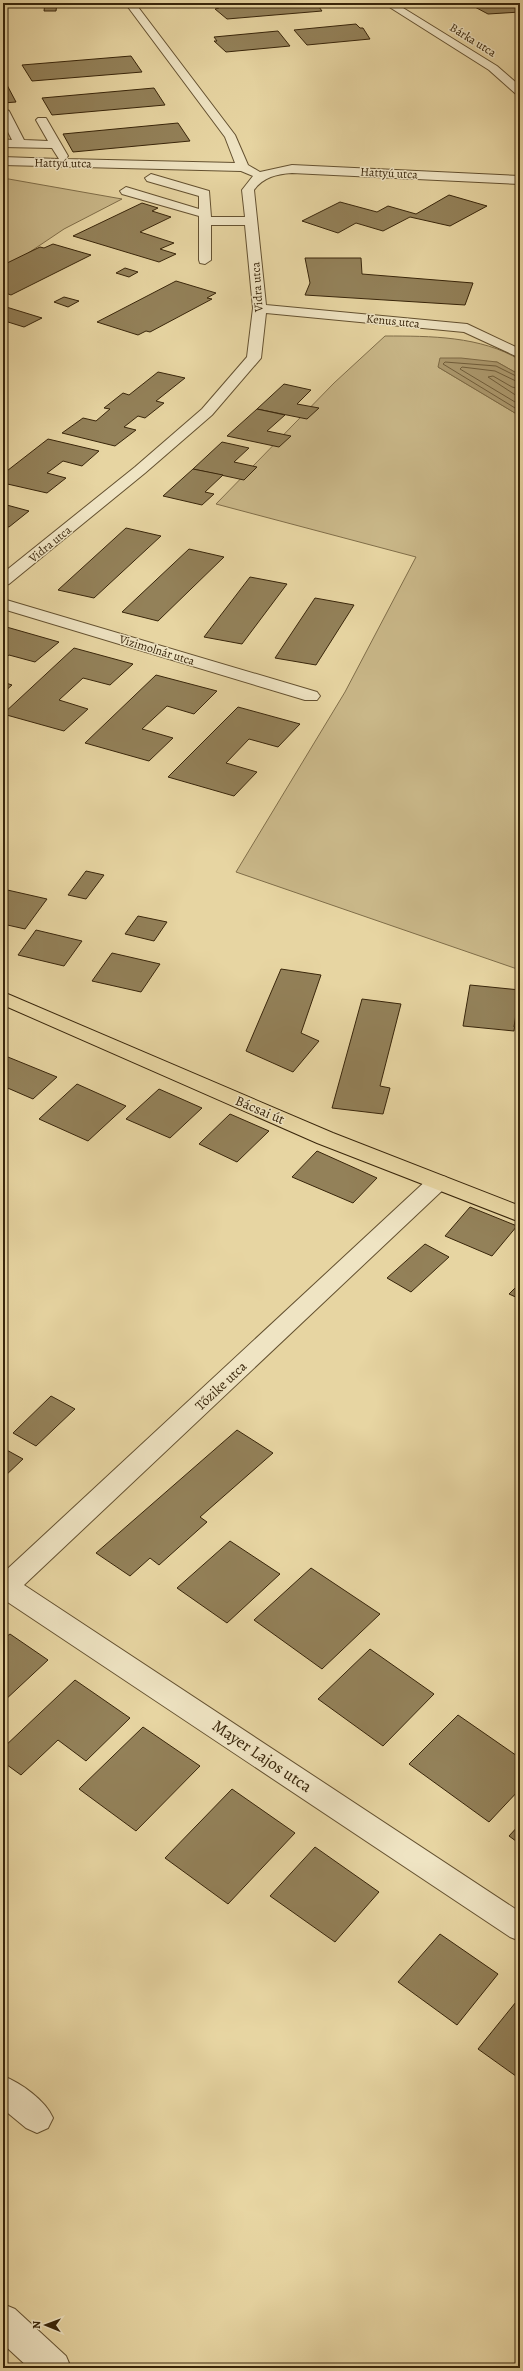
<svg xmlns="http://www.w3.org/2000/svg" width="523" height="2371" font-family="Alegreya,serif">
  <rect width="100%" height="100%" fill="#e7d5a2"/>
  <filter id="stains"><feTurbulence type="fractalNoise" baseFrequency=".005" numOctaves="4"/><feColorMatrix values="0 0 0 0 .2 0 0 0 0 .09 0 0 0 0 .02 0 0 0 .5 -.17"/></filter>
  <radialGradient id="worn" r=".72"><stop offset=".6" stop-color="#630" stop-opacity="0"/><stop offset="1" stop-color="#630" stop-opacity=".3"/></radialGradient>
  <!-- green -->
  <g fill="#c9b788" stroke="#806e49">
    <polygon points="3,178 122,199 64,229 3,270"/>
    <path d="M385,336C430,336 481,336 520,360V375L497,362L438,367L520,416V970L236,872L345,692L416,557L216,504L334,383Z"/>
  </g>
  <!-- water -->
  <polygon fill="#ac996e" stroke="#7e6b46" points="440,358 461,358 497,362 520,375 520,416 438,367"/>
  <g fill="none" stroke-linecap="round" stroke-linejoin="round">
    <!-- shore -->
    <g stroke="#725f3c" stroke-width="1">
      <polyline points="520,378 496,366 445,362 443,364 520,411"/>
      <polyline points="520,383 495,371 462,367 460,369 520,405"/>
      <polyline points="520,389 512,387 493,376 488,377 520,398"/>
    </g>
  </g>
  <!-- building -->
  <g fill="#938159" stroke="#38250a">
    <polygon points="45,3 57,3 56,11 44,11"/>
    <polygon points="235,3 316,3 322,11 227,19 215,9 219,8 216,5"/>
    <polygon points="498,3 520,3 520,12 488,14 473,6"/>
    <polygon points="356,24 360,28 363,28 370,39 307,45 294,30"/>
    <polygon points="278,31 290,46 226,52 214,41 217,41 214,37"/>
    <polygon points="131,56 142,72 32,81 22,65"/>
    <polygon points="7,85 16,102 3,103 3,86"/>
    <polygon points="154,88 165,105 52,115 42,98"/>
    <polygon points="178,123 190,141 73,152 63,134"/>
    <polygon points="449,195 487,206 450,226 410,217 383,231 356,223 338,233 302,221 340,202 377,212 388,206 416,214"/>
    <polygon points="142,203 158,208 152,211 171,217 140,232 174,243 160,249 176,254 159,262 73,236"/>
    <polygon points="53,244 91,255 11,295 3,292 3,265 40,247 44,248"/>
    <polygon points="305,258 361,258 362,274 473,283 465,305 305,295 310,283"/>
    <polygon points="125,268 138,272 129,277 116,273"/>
    <polygon points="176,281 216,293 207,298 212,299 150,332 146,331 138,335 97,322"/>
    <polygon points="64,297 79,301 68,307 54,302"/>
    <polygon points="3,306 42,318 24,327 8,322 3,325"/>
    <polygon points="158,372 185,378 156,401 164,403 145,418 138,416 124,427 136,430 115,446 62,433 83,418 96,421 110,409 104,408 123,393 129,395"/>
    <polygon points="284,384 311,390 297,404 319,408 307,419 257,409"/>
    <polygon points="257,409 285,415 267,431 291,436 279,447 227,436"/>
    <polygon points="48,439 99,451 82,466 63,461 47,473 66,478 47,493 3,483 3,474"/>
    <polygon points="222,442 249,448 234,462 257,467 244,480 193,469"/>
    <polygon points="193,469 223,475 205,492 214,494 202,505 163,496"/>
    <polygon points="3,504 29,511 9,527 3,526"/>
    <polygon points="126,528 161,536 94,598 58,590"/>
    <polygon points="189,549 224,557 158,621 122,612"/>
    <polygon points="250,577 287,584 242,644 204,637"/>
    <polygon points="315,598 354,605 316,665 275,658"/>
    <polygon points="3,626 59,642 35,662 9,655 3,660"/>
    <polygon points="74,648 133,664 110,685 83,678 59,700 88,709 64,731 3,714"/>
    <polygon points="156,675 217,691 194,714 167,706 142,729 173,738 149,761 85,743"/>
    <polygon points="3,682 12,685 3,693"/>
    <polygon points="238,707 300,724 278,747 249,739 226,763 257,772 234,796 168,777"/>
    <polygon points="86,871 104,875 86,899 68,895"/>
    <polygon points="3,889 47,899 25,929 3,924"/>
    <polygon points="138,916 167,922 154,941 125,934"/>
    <polygon points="36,930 82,941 64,966 18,955"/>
    <polygon points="112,953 160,964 141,992 92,981"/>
    <polygon points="281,969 321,975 301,1033 319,1041 293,1072 246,1051"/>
    <polygon points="470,985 520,990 514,1031 463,1026"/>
    <polygon points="520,988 520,1028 514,1027"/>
    <polygon points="362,999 401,1004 380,1086 390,1088 383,1114 332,1108"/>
    <polygon points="3,1055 57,1077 33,1099 3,1086"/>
    <polygon points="77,1084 126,1106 88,1141 39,1119"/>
    <polygon points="159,1089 202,1108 170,1138 126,1119"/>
    <polygon points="230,1114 269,1131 237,1162 199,1144"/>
    <polygon points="317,1151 377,1178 353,1203 292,1177"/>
    <polygon points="470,1207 517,1226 492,1256 445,1236"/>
    <polygon points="425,1244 449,1257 411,1292 387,1278"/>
    <polygon points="520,1283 520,1299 509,1294"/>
    <polygon points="51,1396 75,1409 36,1446 13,1433"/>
    <polygon points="237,1430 273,1453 200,1517 207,1522 159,1565 150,1558 130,1576 96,1553"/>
    <polygon points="3,1448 23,1459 3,1478"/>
    <polygon points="230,1541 280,1574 227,1623 177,1588"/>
    <polygon points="311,1568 380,1614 322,1669 254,1620"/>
    <polygon points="10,1634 48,1660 3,1702 3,1639"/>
    <polygon points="370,1649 434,1694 383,1746 318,1699"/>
    <polygon points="75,1680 130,1718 86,1761 58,1740 21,1775 3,1762 3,1748"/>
    <polygon points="458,1715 520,1758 520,1789 489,1822 409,1764"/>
    <polygon points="143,1727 200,1766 136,1831 79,1789"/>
    <polygon points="232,1789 295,1833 228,1904 165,1858"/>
    <polygon points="520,1824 520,1844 509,1836"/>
    <polygon points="315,1847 379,1892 335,1942 270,1896"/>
    <polygon points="440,1934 498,1974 457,2025 398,1982"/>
    <polygon points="520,1997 520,2079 478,2049"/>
  </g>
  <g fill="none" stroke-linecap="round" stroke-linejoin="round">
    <!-- minor casing -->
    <g stroke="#645130" stroke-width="2">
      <g id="minor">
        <path d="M125,3H135L235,135L248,165L260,172L292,165L520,176V184L292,173C277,174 263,177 254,190L266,305L467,324L520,349V358L464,332L266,313L261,358L212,415L145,473L9,584L3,586V573L135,467L202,409L247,357L253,308L245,225H211V260L205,264L200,263L199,260V216L122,194L120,191L126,187L199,209V196L147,181L145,178L151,174L209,191L211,217H245L242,190L253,176L241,171L3,165V157L59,159L52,148L3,147V139L12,140L3,122V108L9,111L24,140L48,141L36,120L38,118H46L68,156L65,159L235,163L225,137Z"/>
        <polygon points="383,3 395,3 497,66 520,86 520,95 516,94 489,70"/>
        <polygon points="3,599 317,692 320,696 317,700 305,700 3,609"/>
        <polygon points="438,1175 446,1177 449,1182 446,1187 24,1585 520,1912 520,1941 510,1937 3,1599 3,1573 430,1177"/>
        <path d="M3,2076C21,2083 45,2100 53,2118L48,2128L37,2133L26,2128L3,2109Z"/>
        <polygon points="3,2304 15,2309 66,2356 71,2368 29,2368 3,2344"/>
      </g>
    </g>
    <!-- major casing -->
    <g stroke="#38250a" stroke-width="2">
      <polygon id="major" points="3,992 333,1133 520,1206 520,1222 317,1143 3,1005"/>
    </g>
    <!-- minor -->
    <use href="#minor" fill="#efe4c3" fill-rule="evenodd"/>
    <!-- major -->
    <use href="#major" fill="#e7d5a2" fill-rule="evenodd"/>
  </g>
  <g text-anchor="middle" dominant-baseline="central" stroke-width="3" stroke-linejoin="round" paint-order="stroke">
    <!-- far-street labels -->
    <g font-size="12" fill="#38250a" stroke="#efe4c3">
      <text transform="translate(473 40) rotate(32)">Bárka utca</text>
      <text transform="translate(63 163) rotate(1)">Hattyú utca</text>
      <text transform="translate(389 173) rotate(3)">Hattyú utca</text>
      <text transform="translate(257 287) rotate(-94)">Vidra utca</text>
      <text transform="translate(393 321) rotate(6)">Kenus utca</text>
      <text transform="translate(50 544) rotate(-39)">Vidra utca</text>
      <text transform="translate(157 650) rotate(17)">Vizimolnár utca</text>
    </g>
    <!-- street labels -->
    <g font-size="14" fill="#38250a" stroke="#efe4c3">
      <text transform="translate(260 1110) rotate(23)">Bácsai út</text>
      <text transform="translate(221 1386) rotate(-43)">Tőzike utca</text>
    </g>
    <!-- near-street labels -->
    <g font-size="17" fill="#38250a" stroke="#efe4c3">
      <text transform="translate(262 1756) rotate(34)">Mayer Lajos utca</text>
    </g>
  </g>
  <!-- margin -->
  <rect width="523" height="2371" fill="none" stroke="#e7d5a2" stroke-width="16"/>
  <rect x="4" y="4" width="515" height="2363" fill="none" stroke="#38250a" stroke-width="2"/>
  <rect x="8" y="8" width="507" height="2355" fill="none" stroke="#38250a"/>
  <!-- north arrow -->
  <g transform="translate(46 2325) rotate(271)" stroke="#efe4c3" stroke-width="3" paint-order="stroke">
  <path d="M0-3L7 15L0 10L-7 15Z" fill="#38250a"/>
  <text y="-6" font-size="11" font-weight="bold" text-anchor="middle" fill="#38250a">N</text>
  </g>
  <rect width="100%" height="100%" filter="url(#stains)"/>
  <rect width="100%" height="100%" fill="url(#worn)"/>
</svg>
